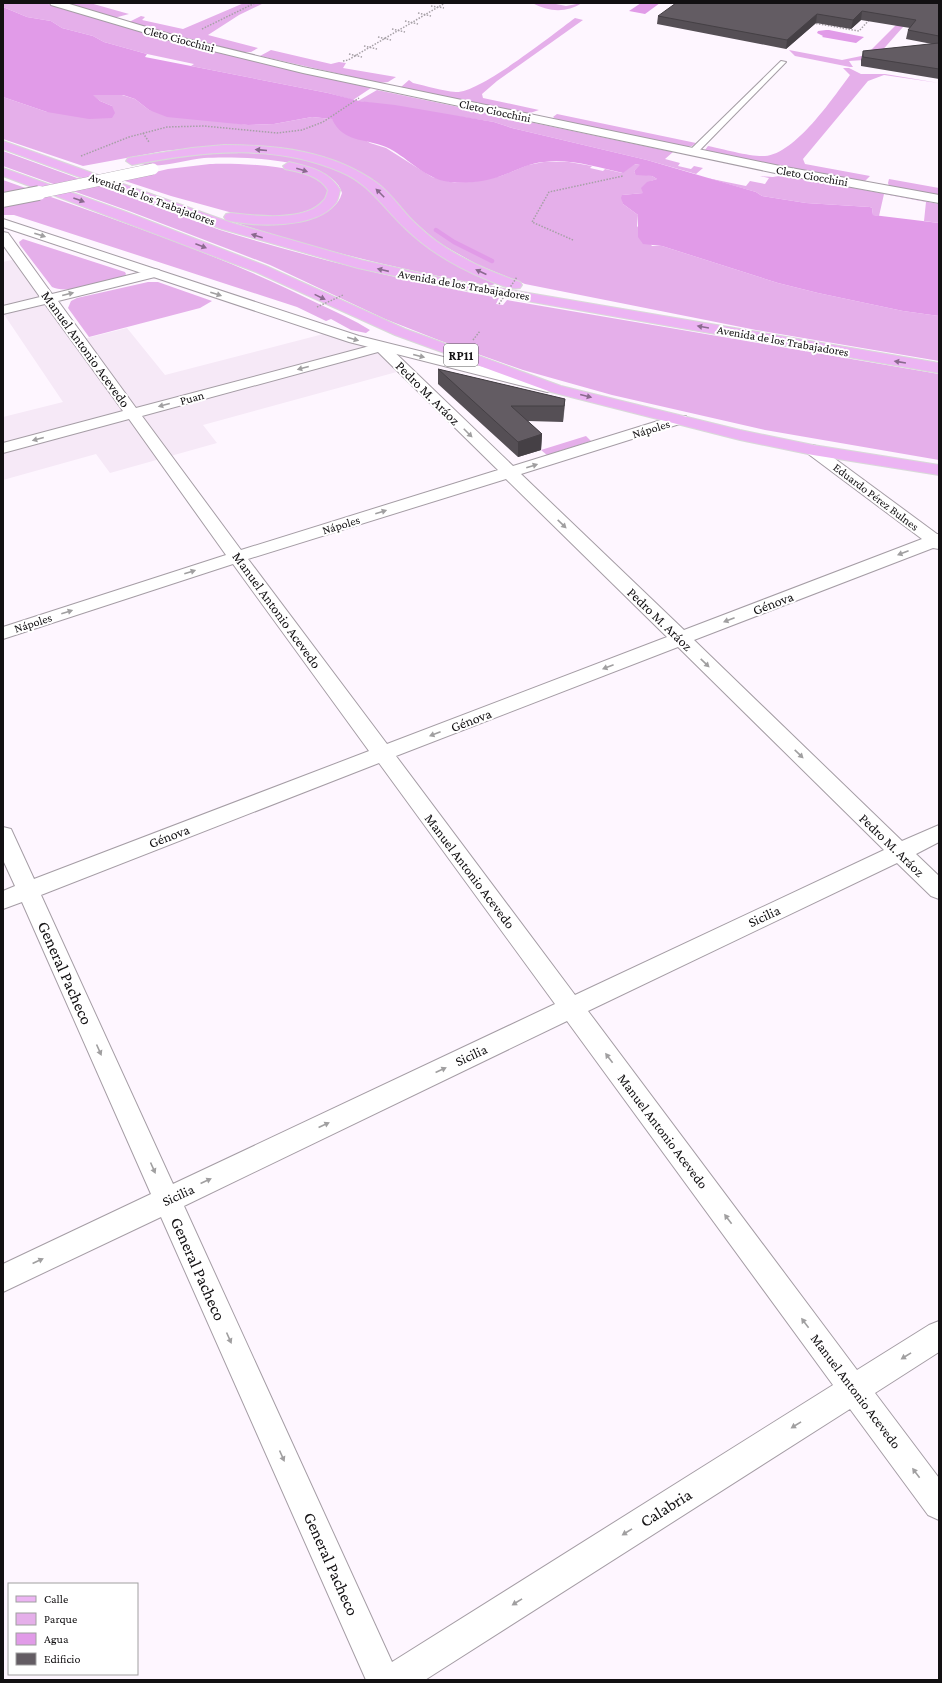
<svg xmlns="http://www.w3.org/2000/svg" width="942" height="1683" font-family="'Crimson Pro',serif">
  <rect width="100%" height="100%" fill="#fef6ff"/>
  <!-- built -->
  <polygon fill="#f6e9f7" points="20,258 79,340 127,328 165,375 331,332 381,347 404,370 203,425 217,443 110,473 96,454 3,480 3,417 63,402 3,313 3,262"/>
  <!-- green -->
  <g fill="#e5afea">
    <polygon points="3,3 45,3 175,42 371,88 353,100 328,93 191,66 194,64 147,54 104,42 93,36 62,28 51,21 27,17 3,7"/>
    <polygon points="64,3 90,3 129,14 114,18"/>
    <polygon points="244,3 264,3 239,15 208,35 258,48 251,52 240,52 183,39 129,22 141,16 145,17 142,20 183,29"/>
    <path d="M532,3H551L566,6L582,3C566,13 549,12 532,3Z"/>
    <polygon points="905,16 911,18 871,63 864,60 849,61 853,67 850,67 795,56 789,50 842,60 866,55"/>
    <path d="M575,18L583,20L497,81L482,94L483,98L539,110L527,114L401,87L409,80L413,83C427,86 442,91 456,92C480,93 553,34 575,18Z"/>
    <polygon points="271,50 331,64 339,62 346,63 343,68 396,77 388,82 380,83 260,56"/>
    <path d="M843,68H849L861,74H885L939,83L884,75L868,81L803,159L805,164L870,176L865,181L782,167L705,150L708,146C723,149 751,157 765,156C795,154 833,98 850,75Z"/>
    <polygon points="377,90 673,152 665,159 680,163 678,166 691,169 694,166 703,168 696,174 647,160 512,128 494,122 358,101"/>
    <polygon points="106,94 122,95 135,99 149,110 248,125 274,124 312,117 332,119 370,143 386,148 432,177 455,183 472,182 501,176 528,165 544,162 569,162 592,166 590,168 603,171 605,169 622,173 634,164 641,165 634,171 635,173 652,176 657,179 651,181 643,193 622,195 623,204 638,215 637,226 652,246 662,246 778,283 818,293 903,311 939,316 939,361 756,330 525,284 478,265 437,242 408,216 383,189 365,175 342,164 310,154 214,146 164,151 83,166 3,139 3,97 47,112 112,106 100,101 92,95"/>
    <polygon points="557,114 696,143 692,146 684,147 557,120 553,117"/>
    <path d="M3,151L220,230C311,258 404,281 499,298L496,304L503,305L507,300L939,374V460L765,430L612,395L523,370L441,341L385,319L270,265L129,211L3,166Z"/>
    <path d="M211,152C258,153 332,153 368,188C389,208 405,231 428,248C441,257 456,265 471,272C479,276 489,279 495,284L489,286C401,270 315,249 230,221C258,225 332,229 342,193C334,157 233,156 204,158C184,160 156,170 138,163Z"/>
    <path d="M210,164C235,163 315,164 328,190L327,198L316,208L284,218L240,215L171,196L122,180L168,169Z"/>
    <polygon points="785,175 939,204 939,223 924,221 926,202 884,194 879,216 873,215 872,208 870,207 806,203 762,196 756,192 707,178 746,186 750,181 765,184 769,178 760,176 773,177"/>
    <polygon points="889,179 939,188 939,196 889,186 888,183"/>
    <path d="M3,180C109,218 218,253 319,304C336,312 354,320 370,330L366,333L351,330L331,319L326,321L297,307L14,215H3Z"/>
    <path d="M23,239L125,272L126,274L124,277C106,281 67,295 52,287L20,245L19,242Z"/>
    <polygon points="148,282 158,282 212,301 200,308 89,337 68,308 71,301 77,298"/>
    <polygon points="586,436 591,441 547,455 541,450"/>
  </g>
  <!-- water -->
  <g fill="#e19be8">
    <polygon points="641,3 660,3 645,14 629,11"/>
    <path d="M3,7L27,17L51,21L62,28L93,36L104,42L147,54L145,57L328,93L359,101L395,105L494,122L512,128L647,160L756,192L762,196L806,203L870,207L872,208L873,215L939,223V316L903,311L818,293L778,283L662,246L643,244L638,237V215L623,204L621,198L622,195L643,193L641,188L647,182L657,179L652,176L636,175L634,171L640,165L635,164L623,173C597,167 571,159 544,162C528,163 516,171 501,176C484,182 461,185 444,181C422,176 406,156 386,147C365,138 343,143 332,119L312,117L274,124L248,125L167,117L149,110L135,99L123,95H93L100,101L112,106L115,113L112,118L89,119L47,112L3,97Z"/>
    <polygon points="826,30 829,30 864,37 856,43 822,37 823,36 817,33 818,31"/>
  </g>
  <g fill="none" stroke-linecap="round" stroke-linejoin="round">
    <!-- stream -->
    <polyline stroke="#e19be8" stroke-width="4.5" points="436,230 454,242 492,261"/>
    <!-- lane casing -->
    <g stroke="#a59da5" stroke-width="2">
      <polygon id="lane" points="781,61 786,62 696,154 690,154 690,150"/>
    </g>
    <!-- street casing -->
    <g stroke="#a59da5" stroke-width="2">
      <g id="street">
        <polygon points="50,3 66,3 183,38 303,67 780,166 939,195 939,203 780,174 303,73 176,42 51,5"/>
        <path d="M3,232L8,233L52,294L154,269L159,270L161,273L159,276L58,301L136,408L381,343L386,344L513,466L674,416H686L688,419L686,422L521,474L684,630L922,539L807,453L805,450L807,447L813,445L819,447L937,534H939V549L933,548L694,640L902,841L939,825V842L916,854L939,876V899L931,896L897,863L588,1011L857,1370L929,1325L939,1321V1352L875,1393L939,1478V1520L928,1515L850,1409L425,1680H366L161,1217L3,1292V1264L151,1194L22,902L3,909V891L15,886L3,860V827L11,829L34,879L369,751L233,564L3,639V627L226,555L129,419L3,453V443L123,411L45,304L3,314V306L40,297L3,245ZM378,352L498,470L241,550L142,416ZM506,479L667,637L387,744L248,559ZM678,647L884,850L575,995L396,756ZM379,763L555,1004L173,1184L41,895ZM567,1021L833,1385L392,1662L184,1206Z"/>
      </g>
    </g>
    <!-- secondary casing -->
    <g stroke="#a59da5" stroke-width="2">
      <polygon id="secondary" points="3,219 359,336 552,384 555,387 552,390 547,392 349,342 3,227"/>
    </g>
    <!-- primary casing -->
    <g stroke="#d9d9d9" stroke-width="2">
      <g id="primary">
        <polygon points="3,141 232,223 361,260 447,279 939,363 939,373 447,287 358,268 222,229 3,149"/>
        <path d="M224,145C278,145 332,151 377,183C392,194 402,211 415,223C444,252 482,269 520,282L522,285L520,288C510,290 498,284 488,280C458,268 430,252 406,229C384,209 370,184 341,172C274,143 202,151 132,165L126,161L128,158L192,148Z"/>
        <path d="M289,162C310,167 329,171 340,190C339,195 338,201 335,204C315,229 255,227 226,220L224,217L226,214L231,213C255,216 306,222 323,201C326,199 327,194 328,190C319,175 300,172 285,169L283,166Z"/>
        <polygon points="3,168 126,212 266,266 405,329 561,386 740,430 813,445 939,465 939,475 813,455 740,440 551,392 395,335 256,272 3,176"/>
      </g>
    </g>
    <!-- path -->
    <g stroke="#a6a0a6" stroke-width="1.5" stroke-dasharray="1.5 1.5" stroke-linecap="butt">
      <polyline points="431,6 444,8"/>
      <polyline points="418,13 431,16"/>
      <polyline points="405,21 418,24"/>
      <polyline points="813,23 859,31 870,19"/>
      <polyline points="202,29 255,3"/>
      <polyline points="392,29 405,32"/>
      <polyline points="378,37 391,40"/>
      <polyline points="364,46 377,49"/>
      <polyline points="349,54 362,57"/>
      <polyline points="343,61 348,60 445,3"/>
      <polyline points="143,133 149,142"/>
      <polyline points="81,156 129,137 167,127 204,126 277,133 302,130 323,122 359,98"/>
      <polyline points="573,240 532,222 549,192 623,176"/>
      <polyline points="473,340 480,331"/>
    </g>
    <!-- lane -->
    <use href="#lane" fill="#fff" fill-rule="evenodd"/>
    <!-- street -->
    <use href="#street" fill="#fff" fill-rule="evenodd"/>
    <!-- secondary -->
    <use href="#secondary" fill="#fff" fill-rule="evenodd"/>
    <!-- primary -->
    <use href="#primary" fill="#ecb4f3" fill-rule="evenodd"/>
    <!-- secondary-bridge-far1 casing -->
    <g stroke="#a59da5" stroke-width="12" stroke-linecap="butt">
      <polyline id="secondary-bridge-far1" points="34,194 153,169"/>
    </g>
    <!-- secondary-bridge casing -->
    <g stroke="#a59da5" stroke-width="16" stroke-linecap="butt">
      <polyline id="secondary-bridge" points="3,200 39,193"/>
    </g>
    <!-- path-bridge -->
    <g stroke="#a6a0a6" stroke-width="1.5" stroke-dasharray="1.5 1.5" stroke-linecap="butt">
      <polyline points="499,304 517,277"/>
      <polyline points="317,307 343,295"/>
    </g>
    <!-- secondary-bridge-far1 -->
    <use href="#secondary-bridge-far1" stroke="#fff" stroke-width="11"/>
    <!-- secondary-bridge -->
    <use href="#secondary-bridge" stroke="#fff" stroke-width="14"/>
  </g>
  <!-- wall -->
  <g fill="#554f55">
    <polygon points="939,3 939,79 861,66 861,60 863,51 932,44 906,39 908,30 910,28 861,20 851,29 816,23 786,49 657,24 658,16"/>
    <polygon points="438,369 565,399 563,422 528,421 542,434 541,450 518,457 438,384"/>
  </g>
  <!-- shaded-wall -->
  <g fill="#454045">
    <polygon points="862,11 861,20 851,29 853,20"/>
    <polygon points="817,14 816,23 786,49 787,40"/>
    <polygon points="565,399 564,414 563,422 564,406"/>
    <polygon points="542,434 541,450 518,457 518,442"/>
  </g>
  <!-- building -->
  <g fill="#635c63" stroke="#454045">
    <polygon points="676,3 939,3 939,36 908,30 916,20 862,11 853,20 817,14 787,40 658,16"/>
    <polygon points="939,43 939,69 863,57 863,51"/>
    <polygon points="438,369 565,399 564,406 511,406 542,434 518,442"/>
  </g>
  <!-- one-way arrows -->
  <defs><path id="oneway-solid" d="M-6-.8H1V-3.2L6.5 0L1 3.2V.8H-6Z"/></defs>
  <g fill="#8a6a8e">
    <use href="#oneway-solid" transform="translate(261 150) rotate(-175)"/>
    <use href="#oneway-solid" transform="translate(302 170) rotate(17)"/>
    <use href="#oneway-solid" transform="translate(380 193) rotate(-135)"/>
    <use href="#oneway-solid" transform="translate(79 200) rotate(20)"/>
    <use href="#oneway-solid" transform="translate(257 236) rotate(-162)"/>
    <use href="#oneway-solid" transform="translate(201 246) rotate(21)"/>
    <use href="#oneway-solid" transform="translate(383 270) rotate(-167)"/>
    <use href="#oneway-solid" transform="translate(481 272) rotate(-155)"/>
    <use href="#oneway-solid" transform="translate(320 297) rotate(26)"/>
    <use href="#oneway-solid" transform="translate(703 327) rotate(-170)"/>
    <use href="#oneway-solid" transform="translate(900 362) rotate(-171)"/>
    <use href="#oneway-solid" transform="translate(586 396) rotate(14)"/>
  </g>
  <g fill="#a09fa0">
    <use href="#oneway-solid" transform="translate(40 235) rotate(18)"/>
    <use href="#oneway-solid" transform="translate(68 294) rotate(-14)"/>
    <use href="#oneway-solid" transform="translate(216 294) rotate(18)"/>
    <use href="#oneway-solid" transform="translate(353 339) rotate(16)"/>
    <use href="#oneway-solid" transform="translate(419 356) rotate(14)"/>
    <use href="#oneway-solid" transform="translate(303 368) rotate(165)"/>
    <use href="#oneway-solid" transform="translate(164 405) rotate(165)"/>
    <use href="#oneway-solid" transform="translate(468 433) rotate(45)"/>
    <use href="#oneway-solid" transform="translate(38 439) rotate(165)"/>
    <use href="#oneway-solid" transform="translate(532 466) rotate(-17)"/>
    <use href="#oneway-solid" transform="translate(381 512) rotate(-17)"/>
    <use href="#oneway-solid" transform="translate(562 524) rotate(44)"/>
    <use href="#oneway-solid" transform="translate(903 553) rotate(159)"/>
    <use href="#oneway-solid" transform="translate(190 572) rotate(-18)"/>
    <use href="#oneway-solid" transform="translate(67 612) rotate(-18)"/>
    <use href="#oneway-solid" transform="translate(729 620) rotate(159)"/>
    <use href="#oneway-solid" transform="translate(705 663) rotate(44)"/>
    <use href="#oneway-solid" transform="translate(608 667) rotate(159)"/>
    <use href="#oneway-solid" transform="translate(435 734) rotate(159)"/>
    <use href="#oneway-solid" transform="translate(799 754) rotate(44)"/>
    <use href="#oneway-solid" transform="translate(99 1050) rotate(66)"/>
    <use href="#oneway-solid" transform="translate(609 1058) rotate(-127)"/>
    <use href="#oneway-solid" transform="translate(441 1070) rotate(-25)"/>
    <use href="#oneway-solid" transform="translate(324 1125) rotate(-25)"/>
    <use href="#oneway-solid" transform="translate(153 1168) rotate(66)"/>
    <use href="#oneway-solid" transform="translate(206 1181) rotate(-25)"/>
    <use href="#oneway-solid" transform="translate(728 1219) rotate(-127)"/>
    <use href="#oneway-solid" transform="translate(38 1261) rotate(-25)"/>
    <use href="#oneway-solid" transform="translate(805 1323) rotate(-127)"/>
    <use href="#oneway-solid" transform="translate(229 1338) rotate(66)"/>
    <use href="#oneway-solid" transform="translate(906 1356) rotate(148)"/>
    <use href="#oneway-solid" transform="translate(796 1425) rotate(148)"/>
    <use href="#oneway-solid" transform="translate(282 1456) rotate(66)"/>
    <use href="#oneway-solid" transform="translate(916 1473) rotate(-127)"/>
    <use href="#oneway-solid" transform="translate(627 1532) rotate(148)"/>
    <use href="#oneway-solid" transform="translate(517 1602) rotate(148)"/>
  </g>
  <g text-anchor="middle" dominant-baseline="central" stroke-width="4" stroke-linejoin="round" paint-order="stroke">
    <!-- far-street labels -->
    <g font-size="12" fill="#121012" stroke="#fff">
      <text transform="translate(179 39) rotate(15)">Cleto Ciocchini</text>
      <text transform="translate(495 111) rotate(12)">Cleto Ciocchini</text>
      <text transform="translate(812 176) rotate(10)">Cleto Ciocchini</text>
      <text transform="translate(152 199) rotate(20)">Avenida de los Trabajadores</text>
      <text transform="translate(464 285) rotate(10)">Avenida de los Trabajadores</text>
      <text transform="translate(783 341) rotate(10)">Avenida de los Trabajadores</text>
      <text transform="translate(192 398) rotate(-15)">Puan</text>
      <text transform="translate(651 429) rotate(-17)">Nápoles</text>
      <text transform="translate(876 497) rotate(37)">Eduardo Pérez Bulnes</text>
      <text transform="translate(341 525) rotate(-17)">Nápoles</text>
      <text transform="translate(33 623) rotate(-18)">Nápoles</text>
    </g>
    <!-- shield labels -->
    <rect fill="#fff" stroke="#595859" stroke-width="1" x="444" y="344" width="34" height="22" rx="3"/>
    <g font-size="13" font-weight="bold" fill="#121012">
      <text x="461" y="355">RP11</text>
    </g>
    <!-- street labels -->
    <g font-size="14" fill="#121012" stroke="#fff">
      <text transform="translate(86 349) rotate(54)">Manuel Antonio Acevedo</text>
      <text transform="translate(428 393) rotate(45)">Pedro M. Aráoz</text>
      <text transform="translate(773 603) rotate(-21)">Génova</text>
      <text transform="translate(277 610) rotate(54)">Manuel Antonio Acevedo</text>
      <text transform="translate(660 619) rotate(44)">Pedro M. Aráoz</text>
      <text transform="translate(471 720) rotate(-21)">Génova</text>
      <text transform="translate(169 836) rotate(-21)">Génova</text>
      <text transform="translate(892 845) rotate(44)">Pedro M. Aráoz</text>
      <text transform="translate(470 871) rotate(53)">Manuel Antonio Acevedo</text>
      <text transform="translate(764 916) rotate(-25)">Sicilia</text>
      <text transform="translate(471 1055) rotate(-25)">Sicilia</text>
      <text transform="translate(663 1131) rotate(53)">Manuel Antonio Acevedo</text>
      <text transform="translate(178 1195) rotate(-25)">Sicilia</text>
      <text transform="translate(856 1391) rotate(53)">Manuel Antonio Acevedo</text>
    </g>
    <!-- near-street labels -->
    <g font-size="17" fill="#121012" stroke="#fff">
      <text transform="translate(65 973) rotate(66)">General Pacheco</text>
      <text transform="translate(198 1269) rotate(66)">General Pacheco</text>
      <text transform="translate(666 1508) rotate(-32)">Calabria</text>
      <text transform="translate(331 1564) rotate(66)">General Pacheco</text>
    </g>
  </g>
  <!-- border -->
  <rect width="942" height="1683" fill="none" stroke="#121012" stroke-width="8"/>
  <!-- legend -->
  <rect x="8" y="1583" width="130" height="92" fill="#ffffff" stroke="#a09fa0"/>
  <rect x="16" y="1596" width="20" height="6" fill="#ecb4f3" stroke="#a09fa0"/>
  <text x="44" y="1603" font-size="12" fill="#121012">Calle</text>
  <rect x="16" y="1613" width="20" height="12" fill="#e5afea" stroke="#a09fa0"/>
  <text x="44" y="1623" font-size="12" fill="#121012">Parque</text>
  <rect x="16" y="1633" width="20" height="12" fill="#e19be8" stroke="#a09fa0"/>
  <text x="44" y="1643" font-size="12" fill="#121012">Agua</text>
  <rect x="16" y="1653" width="20" height="12" fill="#635c63" stroke="#a09fa0"/>
  <text x="44" y="1663" font-size="12" fill="#121012">Edificio</text>
</svg>
